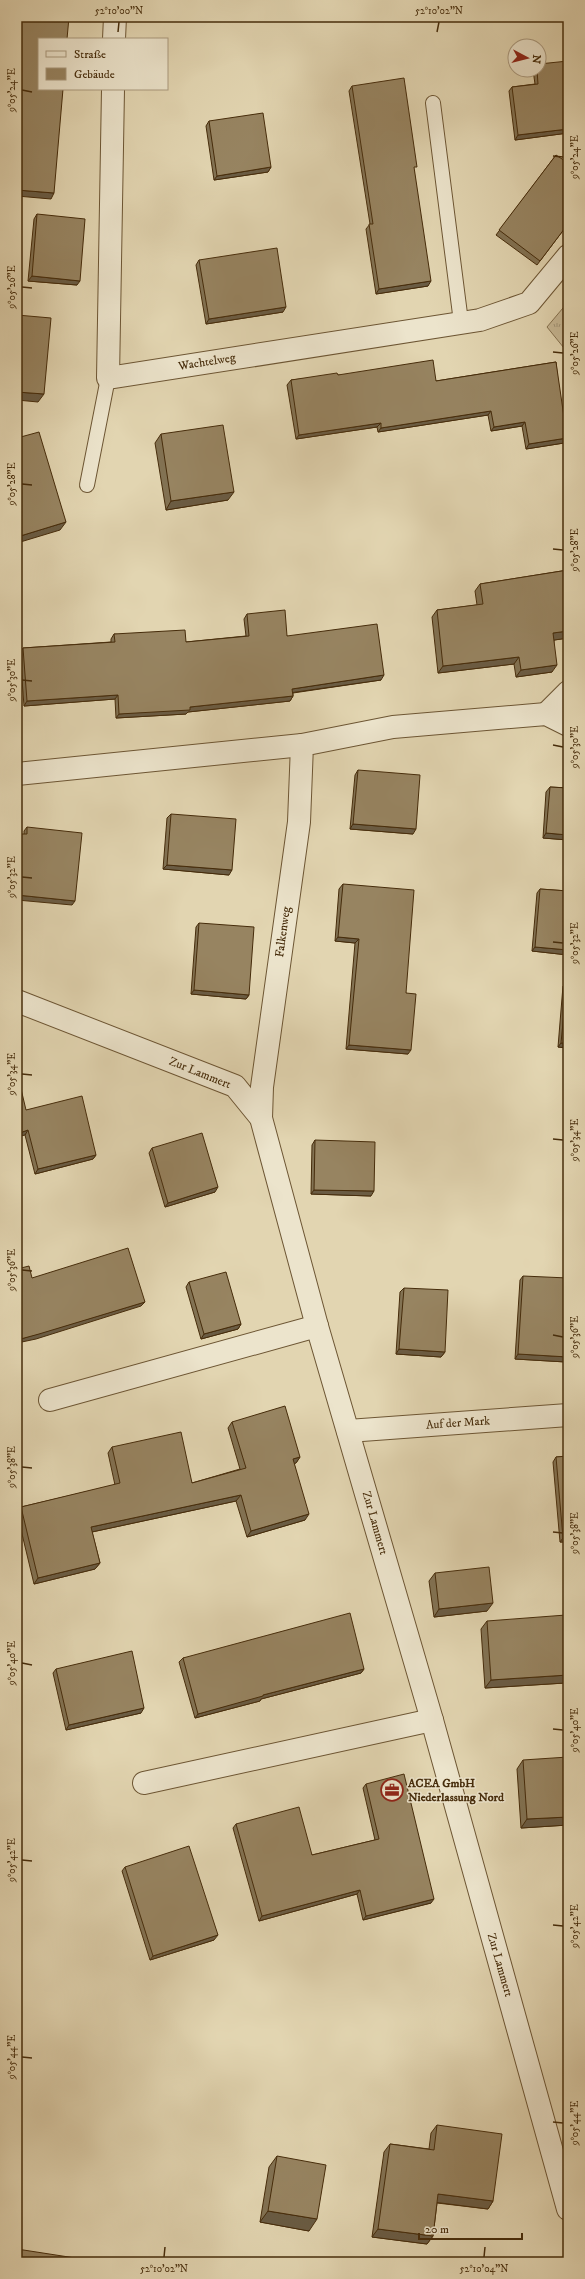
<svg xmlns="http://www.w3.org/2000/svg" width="585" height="2279" font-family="'IM FELL DW Pica',serif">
  <defs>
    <pattern id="grass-tufts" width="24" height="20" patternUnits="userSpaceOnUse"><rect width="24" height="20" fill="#c7b895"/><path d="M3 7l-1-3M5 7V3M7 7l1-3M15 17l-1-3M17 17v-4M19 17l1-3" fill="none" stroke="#a39678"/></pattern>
  </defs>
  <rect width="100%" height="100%" fill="#e2d5b1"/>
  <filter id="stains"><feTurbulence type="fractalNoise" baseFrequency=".005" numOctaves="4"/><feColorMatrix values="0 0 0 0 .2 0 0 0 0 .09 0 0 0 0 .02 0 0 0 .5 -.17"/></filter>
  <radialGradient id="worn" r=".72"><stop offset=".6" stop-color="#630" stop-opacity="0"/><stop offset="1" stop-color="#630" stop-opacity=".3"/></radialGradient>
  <!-- grass -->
  <polygon fill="url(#grass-tufts)" stroke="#867250" points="568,302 568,353 547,327"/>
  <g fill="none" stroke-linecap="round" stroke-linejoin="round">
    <!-- lane casing -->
    <g stroke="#6d5634" stroke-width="16">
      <g id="lane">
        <polyline points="433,103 461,322"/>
        <polyline points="87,485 108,378"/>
      </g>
    </g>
    <!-- street casing -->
    <g stroke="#6d5634" stroke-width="24">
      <g id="street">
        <polyline points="114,39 115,17"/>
        <polyline points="113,89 108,378 480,320 529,303 568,256"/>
        <polyline points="546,714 568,692"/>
        <polyline points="17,774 302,745"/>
        <polyline points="17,1001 235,1086 261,1118 317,1326 432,1720 568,2209"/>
        <polyline points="261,1118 262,1087 299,822 302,745 393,727 546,714 568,725"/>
        <polyline points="50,1400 317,1326"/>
        <polyline points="348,1431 568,1415"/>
        <polyline points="144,1783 432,1720"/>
      </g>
    </g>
    <!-- lane -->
    <use href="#lane" stroke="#ece4cc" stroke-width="14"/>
    <!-- street -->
    <use href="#street" stroke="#ece4cc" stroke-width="22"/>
  </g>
  <!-- wall -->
  <g fill="#827253" stroke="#462c0b">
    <polygon points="568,61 568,133 515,140 509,91 512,87 535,84 533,70 539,70"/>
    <polygon points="352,86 414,171 428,286 376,294 366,229 370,224 349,91"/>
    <polygon points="209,121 271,167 268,172 214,180 206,126"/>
    <polygon points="556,155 568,224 537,265 496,235"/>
    <polygon points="37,214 77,285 28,281 34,219"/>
    <polygon points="199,260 283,312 206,324 196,265"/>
    <polygon points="556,362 564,443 526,449 522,426 491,431 488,415 378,432 377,427 296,439 287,385 291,380 338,375 436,381"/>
    <polygon points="161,434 228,500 166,510 155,443"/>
    <polygon points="568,570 568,638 554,640 552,672 516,677 514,664 438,673 432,617 437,610 477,605 475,591 480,584"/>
    <polygon points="247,614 287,636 381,680 293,693 293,696 290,701 188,712 186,714 116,718 115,699 24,706 20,653 23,648 111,642 111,639 114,634 186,642 246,636 244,619"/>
    <polygon points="358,770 413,834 350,829 355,775"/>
    <polygon points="550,787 568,788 568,840 543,838 546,792"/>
    <polygon points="171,814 229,875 163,869 167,818"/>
    <polygon points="27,827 72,905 24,834 24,831"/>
    <polygon points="343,884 406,993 408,1054 346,1049 355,943 335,941 339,889"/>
    <polygon points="540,889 568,891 568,955 532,951 537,893"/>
    <polygon points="199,923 249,995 246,999 191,994 196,927"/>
    <polygon points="567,982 568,1048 558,1047 563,986"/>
    <polygon points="26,1110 96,1155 93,1159 35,1174 25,1135"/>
    <polygon points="315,1140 371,1196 311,1194 312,1145"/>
    <polygon points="152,1148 215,1192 165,1207 149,1153"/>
    <polygon points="523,1276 568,1357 568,1359 566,1362 515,1359 520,1280"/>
    <polygon points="189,1282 241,1324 238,1329 201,1339 186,1287"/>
    <polygon points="404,1288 445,1352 441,1357 396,1354 400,1292"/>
    <polygon points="232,1422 300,1457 296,1463 294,1463 305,1520 247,1537 236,1501 92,1532 100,1563 95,1569 34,1584 17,1513 21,1507 115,1485 108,1453 112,1447 192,1483 240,1469 228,1428"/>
    <polygon points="568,1456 568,1542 560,1542 553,1462 556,1457"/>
    <polygon points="435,1573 487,1611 434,1617 429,1581"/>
    <polygon points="487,1621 565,1683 485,1688 481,1629"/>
    <polygon points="183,1658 364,1669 361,1673 261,1699 260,1701 195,1718 179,1662"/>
    <polygon points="56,1669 141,1713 66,1730 53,1673"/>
    <polygon points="523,1760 568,1825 521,1828 517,1769"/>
    <polygon points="366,1784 431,1903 363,1920 357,1894 259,1921 233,1828 236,1824 312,1855 375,1840 363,1788"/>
    <polygon points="125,1867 214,1940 150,1960 122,1871"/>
    <polygon points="437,2125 493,2201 488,2209 437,2203 433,2236 427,2244 372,2237 384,2152 390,2144 429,2149 431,2133"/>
    <polygon points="277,2156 309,2231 260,2222 269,2167"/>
  </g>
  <!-- shaded-wall -->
  <g fill="#6a5c44" stroke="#462c0b">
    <polygon points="568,129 568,133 515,140 518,135"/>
    <polygon points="271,167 268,172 214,180 217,176"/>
    <polygon points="17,190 54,193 51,199 17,196"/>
    <polygon points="32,276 80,281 77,285 28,281"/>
    <polygon points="431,281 428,286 376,294 379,289"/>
    <polygon points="286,307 283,312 206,324 209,319"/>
    <polygon points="17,392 44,394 38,402 17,400"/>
    <polygon points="491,411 488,415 378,432 381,428"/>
    <polygon points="525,422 522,426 491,431 494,427"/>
    <polygon points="381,423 377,427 296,439 299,435"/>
    <polygon points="567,438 564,443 526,449 529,444"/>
    <polygon points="234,492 228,500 166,510 171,501"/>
    <polygon points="66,522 60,530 17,543 17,537"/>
    <polygon points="568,631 568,638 548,641 553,633"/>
    <polygon points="519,657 514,664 438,673 443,666"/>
    <polygon points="557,665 552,672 516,677 521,670"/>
    <polygon points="384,675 381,680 289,693 292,689"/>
    <polygon points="118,695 115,699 24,706 27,701"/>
    <polygon points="293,696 290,701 188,712 186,714 116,718 119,714 190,707"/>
    <polygon points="353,824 416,829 413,834 350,829"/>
    <polygon points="546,833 568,835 568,840 543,838"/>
    <polygon points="167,865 232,870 229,875 163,869"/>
    <polygon points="17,895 75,901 72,905 17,900"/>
    <polygon points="338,937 359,939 355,943 335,941"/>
    <polygon points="535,947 568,950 568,955 532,951"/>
    <polygon points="194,990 249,995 246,999 191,994"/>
    <polygon points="561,1043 568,1043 568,1048 558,1047"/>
    <polygon points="349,1045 411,1050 408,1054 346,1049"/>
    <polygon points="28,1130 25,1135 17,1137 17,1134"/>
    <polygon points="96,1155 93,1159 35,1174 38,1169"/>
    <polygon points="218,1187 215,1192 165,1207 168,1203"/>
    <polygon points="314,1190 374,1191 371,1196 311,1194"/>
    <polygon points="145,1302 141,1306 36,1339 17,1343 17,1340"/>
    <polygon points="241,1324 238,1329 201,1339 204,1334"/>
    <polygon points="399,1349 445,1352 441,1357 396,1354"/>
    <polygon points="518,1354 568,1357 568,1359 566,1362 515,1359"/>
    <polygon points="300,1457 296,1463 289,1465 293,1459"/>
    <polygon points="241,1495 236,1501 87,1533 91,1527"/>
    <polygon points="309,1514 305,1520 247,1537 251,1531"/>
    <polygon points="568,1537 568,1542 560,1542 563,1538"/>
    <polygon points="100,1563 95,1569 34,1584 38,1578"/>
    <polygon points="493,1603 487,1611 434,1617 439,1609"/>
    <polygon points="364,1669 361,1673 261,1699 260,1701 195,1718 198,1714 263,1695"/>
    <polygon points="568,1675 568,1678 565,1683 485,1688 491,1680"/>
    <polygon points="144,1708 141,1713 66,1730 69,1725"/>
    <polygon points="568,1817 568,1825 521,1828 527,1819"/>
    <polygon points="360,1890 357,1894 259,1921 262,1916"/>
    <polygon points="434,1899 431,1903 363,1920 366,1916"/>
    <polygon points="218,1935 214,1940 150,1960 153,1956"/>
    <polygon points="438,2194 493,2201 488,2209 433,2202"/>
    <polygon points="268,2211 317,2219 309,2231 260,2222"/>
    <polygon points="378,2229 433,2236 427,2244 372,2237"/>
  </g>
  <!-- building -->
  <g fill="#978461" stroke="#462c0b">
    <polygon points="17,17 69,17 67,39 39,39 39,89 63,89 54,193 17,190"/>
    <polygon points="568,61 568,129 518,135 512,87 538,84 537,70 539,70 539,64"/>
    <polygon points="404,78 417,167 414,167 431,281 379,289 369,224 373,224 352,86"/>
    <polygon points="263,113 271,167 217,176 209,121"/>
    <polygon points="556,155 568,163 568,224 540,261 499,230"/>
    <polygon points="37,214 85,219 80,281 32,276"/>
    <polygon points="277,248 286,307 209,319 199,260"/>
    <polygon points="17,315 51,318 44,394 17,392"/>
    <polygon points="433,360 436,381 556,362 567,438 529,444 525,422 494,427 491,411 381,428 381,423 299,435 291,380 337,373 338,375"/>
    <polygon points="223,425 234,492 171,501 161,434"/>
    <polygon points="39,432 66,522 17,537 17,438"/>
    <polygon points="568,570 568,631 553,633 557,665 521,670 519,657 443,666 437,610 483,604 480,584"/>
    <polygon points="285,610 287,636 377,624 384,675 292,689 293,696 190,707 190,710 119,714 118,695 27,701 23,648 115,642 114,634 185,630 186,642 249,636 247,614"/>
    <polygon points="358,770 420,775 416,829 353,824"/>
    <polygon points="550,787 568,788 568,835 546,833"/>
    <polygon points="171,814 236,819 232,870 167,865"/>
    <polygon points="27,827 82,833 75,901 17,895 17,834 27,834"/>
    <polygon points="343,884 414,890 406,993 416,994 411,1050 349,1045 359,939 338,937"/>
    <polygon points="540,889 568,891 568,950 535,947"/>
    <polygon points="199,923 254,927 249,995 194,990"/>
    <polygon points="567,982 568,982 568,1043 561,1043"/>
    <polygon points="17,1072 26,1110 82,1096 96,1155 38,1169 28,1130 17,1134"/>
    <polygon points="202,1133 218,1187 168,1203 152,1148"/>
    <polygon points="315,1140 375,1142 374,1191 314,1190"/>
    <polygon points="128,1248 145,1302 39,1334 17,1340 17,1269 29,1266 32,1278"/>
    <polygon points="226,1272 241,1324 204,1334 189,1282"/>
    <polygon points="523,1276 568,1278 568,1357 518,1354"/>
    <polygon points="404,1288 448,1290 445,1352 399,1349"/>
    <polygon points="285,1406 300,1457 293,1459 309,1514 251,1531 241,1495 91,1527 100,1563 38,1578 21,1507 120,1483 112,1447 181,1432 192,1483 246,1468 232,1422"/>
    <polygon points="568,1456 568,1537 563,1538 556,1457"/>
    <polygon points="489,1567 493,1603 439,1609 435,1573"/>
    <polygon points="350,1613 364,1669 263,1695 263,1696 198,1714 183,1658"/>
    <polygon points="566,1615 568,1637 568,1675 491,1680 487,1621"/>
    <polygon points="132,1651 144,1708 69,1725 56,1669"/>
    <polygon points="568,1757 568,1817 527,1819 523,1760"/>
    <polygon points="404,1774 434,1899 366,1916 360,1890 262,1916 236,1824 299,1807 312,1855 379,1839 366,1784"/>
    <polygon points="189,1846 218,1935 153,1956 125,1867"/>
    <polygon points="437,2125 502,2134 493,2201 438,2194 433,2236 378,2229 390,2144 434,2150"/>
    <polygon points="277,2156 326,2165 317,2219 268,2211"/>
    <polygon points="17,2249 101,2262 17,2262"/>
  </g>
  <!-- ticks -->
  <path fill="none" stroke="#462c0b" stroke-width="1.5" d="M118,32L119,22M437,32L439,22M22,90L32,92M553,156L563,157M22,287L32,288M553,352L563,353M22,484L32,485M553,549L563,550M22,680L32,681M553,745L563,747M22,877L32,878M553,942L563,943M22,1074L32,1075M553,1139L563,1140M22,1270L32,1271M553,1335L563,1337M22,1467L32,1468M553,1532L563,1533M22,1663L32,1665M553,1729L563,1730M22,1860L32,1861M553,1925L563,1926M22,2057L32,2058M553,2122L563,2123M164,2257L165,2247M484,2257L485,2247"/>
  <!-- icons -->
  <defs>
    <g id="office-ring" transform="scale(1.15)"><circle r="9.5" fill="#ece4cc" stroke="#8f2418" stroke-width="1.5"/><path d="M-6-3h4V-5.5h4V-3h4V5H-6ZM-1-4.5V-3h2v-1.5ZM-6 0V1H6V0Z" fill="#8f2418"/></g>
  </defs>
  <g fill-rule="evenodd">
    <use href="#office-ring" x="392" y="1790"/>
  </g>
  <g text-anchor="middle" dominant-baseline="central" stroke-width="3" stroke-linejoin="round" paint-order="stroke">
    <!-- street labels -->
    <g font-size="12" fill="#462c0b" stroke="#ece4cc">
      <text transform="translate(207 362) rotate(-9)">Wachtelweg</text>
      <text transform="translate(283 932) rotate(-82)">Falkenweg</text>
      <text transform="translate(200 1073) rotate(22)">Zur Lammert</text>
      <text transform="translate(458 1423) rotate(-4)">Auf der Mark</text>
      <text transform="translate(375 1523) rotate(74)">Zur Lammert</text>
      <text transform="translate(500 1965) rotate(74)">Zur Lammert</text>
    </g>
    <!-- poi labels -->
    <g font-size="12" font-weight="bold" fill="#462c0b" stroke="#ece4cc" text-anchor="start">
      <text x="408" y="1783">ACEA GmbH<tspan x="408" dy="14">Niederlassung Nord</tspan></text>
    </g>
  </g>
  <!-- margin -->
  <rect width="585" height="2279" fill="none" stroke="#e2d5b1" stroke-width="44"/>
  <!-- legend -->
  <rect x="38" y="38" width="130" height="52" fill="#ece4cc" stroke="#aa9a7f"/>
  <rect x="46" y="51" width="20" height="6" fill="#ece4cc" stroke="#aa9a7f"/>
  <text x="74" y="58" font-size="12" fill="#462c0b">Straße</text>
  <rect x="46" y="68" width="20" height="12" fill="#978461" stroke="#aa9a7f"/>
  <text x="74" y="78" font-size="12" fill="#462c0b">Gebäude</text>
  <!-- north arrow -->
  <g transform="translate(527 58) rotate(97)"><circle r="19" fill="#ece4cc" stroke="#aa9a7f"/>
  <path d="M0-3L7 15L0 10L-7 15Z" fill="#8f2418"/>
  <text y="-6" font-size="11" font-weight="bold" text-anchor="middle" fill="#462c0b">N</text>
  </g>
  <!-- scale -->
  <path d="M419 2233v6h103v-6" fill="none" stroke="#462c0b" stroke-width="2"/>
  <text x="425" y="2233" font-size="12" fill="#462c0b" stroke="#ece4cc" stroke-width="3" paint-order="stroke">20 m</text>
  <rect x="22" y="22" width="541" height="2235" fill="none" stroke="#462c0b" stroke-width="1.5"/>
  <g font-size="10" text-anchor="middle" fill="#462c0b">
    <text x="119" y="14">52°10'00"N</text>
    <text x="439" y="14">52°10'02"N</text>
    <text transform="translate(11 90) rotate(-90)" y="4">9°05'24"E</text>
    <text transform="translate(574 157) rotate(-90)" y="4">9°05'24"E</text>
    <text transform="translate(11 287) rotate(-90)" y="4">9°05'26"E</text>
    <text transform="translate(574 353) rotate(-90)" y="4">9°05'26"E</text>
    <text transform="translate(11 484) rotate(-90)" y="4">9°05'28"E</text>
    <text transform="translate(574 550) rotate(-90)" y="4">9°05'28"E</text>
    <text transform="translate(11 680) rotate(-90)" y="4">9°05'30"E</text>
    <text transform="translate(574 747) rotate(-90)" y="4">9°05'30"E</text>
    <text transform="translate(11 877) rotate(-90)" y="4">9°05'32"E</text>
    <text transform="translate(574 943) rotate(-90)" y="4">9°05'32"E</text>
    <text transform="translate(11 1074) rotate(-90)" y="4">9°05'34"E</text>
    <text transform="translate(574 1140) rotate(-90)" y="4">9°05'34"E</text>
    <text transform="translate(11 1270) rotate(-90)" y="4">9°05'36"E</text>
    <text transform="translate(574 1337) rotate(-90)" y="4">9°05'36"E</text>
    <text transform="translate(11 1467) rotate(-90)" y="4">9°05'38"E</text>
    <text transform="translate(574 1533) rotate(-90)" y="4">9°05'38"E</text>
    <text transform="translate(11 1663) rotate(-90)" y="4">9°05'40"E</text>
    <text transform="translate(574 1730) rotate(-90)" y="4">9°05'40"E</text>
    <text transform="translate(11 1860) rotate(-90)" y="4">9°05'42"E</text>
    <text transform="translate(574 1926) rotate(-90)" y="4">9°05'42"E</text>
    <text transform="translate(11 2057) rotate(-90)" y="4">9°05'44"E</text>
    <text transform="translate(574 2123) rotate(-90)" y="4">9°05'44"E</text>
    <text x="164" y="2272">52°10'02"N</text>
    <text x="484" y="2272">52°10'04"N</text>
  </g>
  <rect width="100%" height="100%" filter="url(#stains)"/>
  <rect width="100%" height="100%" fill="url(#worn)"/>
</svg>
